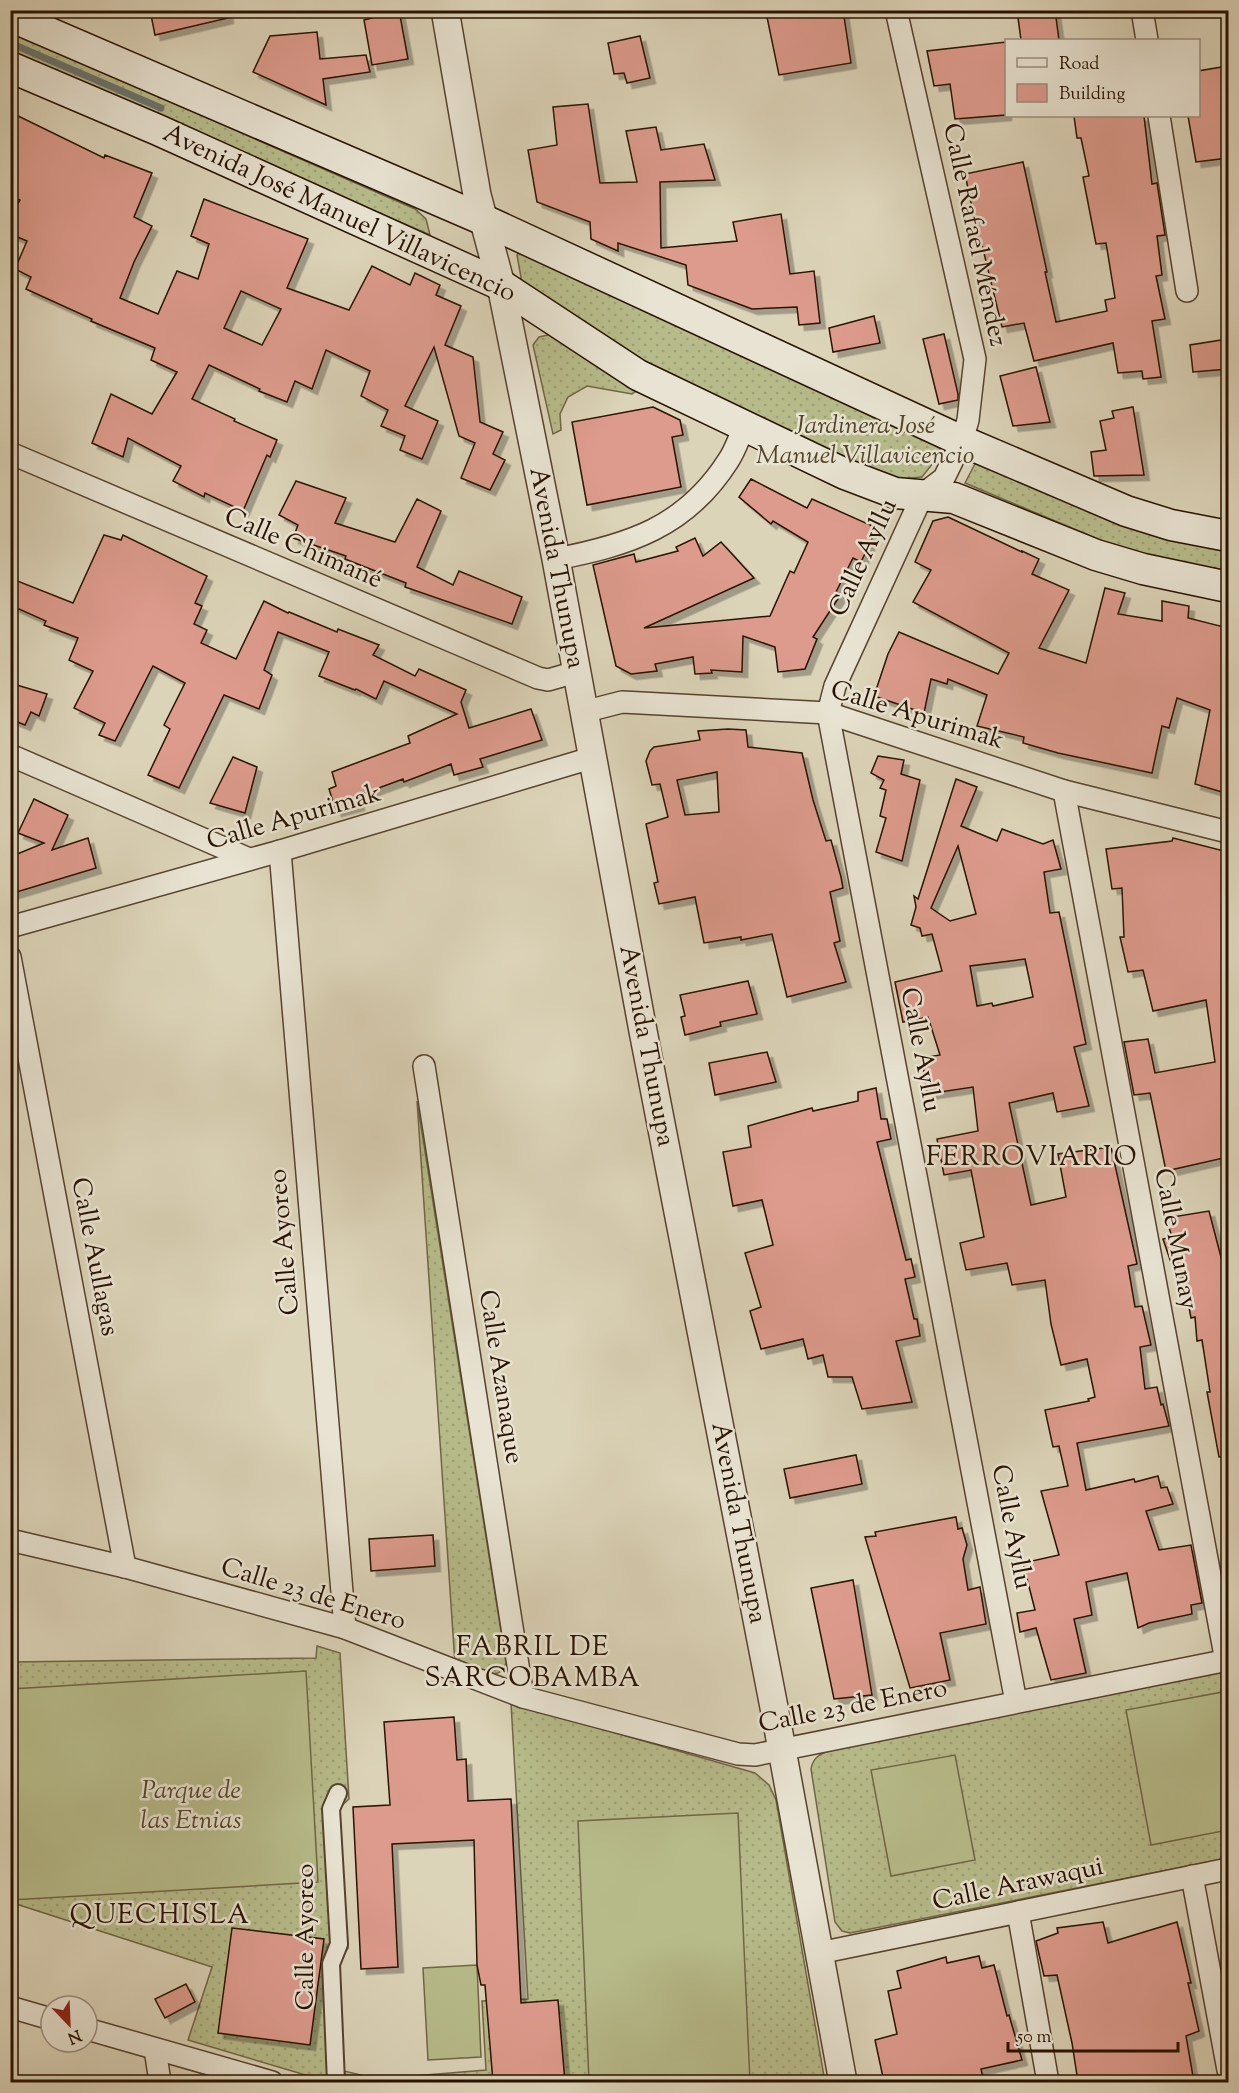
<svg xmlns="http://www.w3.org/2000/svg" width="1239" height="2093" font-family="'Sorts Mill Goudy',serif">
  <defs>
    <pattern id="grass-dots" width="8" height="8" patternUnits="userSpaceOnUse" patternTransform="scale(1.5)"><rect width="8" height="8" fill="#b7bb8a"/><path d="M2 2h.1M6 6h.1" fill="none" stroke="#9da075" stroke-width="1.8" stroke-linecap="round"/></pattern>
    <filter id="shadow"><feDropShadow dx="5.5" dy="5.5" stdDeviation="0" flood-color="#0004"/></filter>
  </defs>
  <rect width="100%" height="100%" fill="#dcd4b9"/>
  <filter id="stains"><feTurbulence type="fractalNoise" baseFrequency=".00333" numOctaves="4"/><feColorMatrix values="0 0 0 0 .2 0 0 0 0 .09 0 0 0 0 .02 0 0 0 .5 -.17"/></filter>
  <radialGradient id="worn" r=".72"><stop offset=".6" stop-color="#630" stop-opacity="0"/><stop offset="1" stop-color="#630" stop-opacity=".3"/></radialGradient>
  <!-- grass -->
  <g fill="url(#grass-dots)" stroke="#706645" stroke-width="1.5">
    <polygon points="10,32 415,209 426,219 430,235 11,52"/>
    <polygon points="520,249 941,446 937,458 922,477 901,479 880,475 654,368 522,283 517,255"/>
    <polygon points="552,334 642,387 632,394 587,386 568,397 560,414 561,430 553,434 533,345 539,337"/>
    <polygon points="977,460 1228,547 1228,574 1136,555 965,483"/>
    <path d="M417,1101L506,1663C503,1670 501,1673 493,1674L455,1664Z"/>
    <polygon points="317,1646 340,1653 349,1799 338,1809 348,1948 338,1963 344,2071 377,2079 486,2070 482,2001 528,1999 511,1703 755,1773 769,1785 776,1800 825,2082 329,2082 188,2040 212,1967 16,1904 11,1919 11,1662 316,1658"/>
    <path d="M1228,1671V1858L850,1933L842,1931L835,1922L811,1769C813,1757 820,1754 831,1750Z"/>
  </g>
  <!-- pitch -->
  <g fill="#b7bb8a" stroke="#706645" stroke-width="1.5">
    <polygon points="306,1671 318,1882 11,1900 11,1689"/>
    <polygon points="1228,1691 1228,1830 1151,1845 1126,1710"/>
    <polygon points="955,1755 975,1860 891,1876 871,1770"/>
    <polygon points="738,1813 750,2082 589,2082 578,1821"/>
    <polygon points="477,1965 481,2057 428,2060 423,1968"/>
  </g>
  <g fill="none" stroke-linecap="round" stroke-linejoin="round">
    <!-- stream -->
    <polyline stroke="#6a746f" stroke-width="7" points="10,43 161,108"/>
  </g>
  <!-- building -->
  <g fill="#dd9b8d" stroke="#291200" stroke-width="1.5" fill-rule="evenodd" filter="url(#shadow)">
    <polygon points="150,10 227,10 228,18 155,35"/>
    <polygon points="370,10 399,10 408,59 372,65 364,20 372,18"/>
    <polygon points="831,10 843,10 851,63 779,75 767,17 801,11 801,14"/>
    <polygon points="1017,10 1055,10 1059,40 1021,40"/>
    <polygon points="317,32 320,59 366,55 370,72 323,79 326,105 253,72 270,36"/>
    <polygon points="640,36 650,78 627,83 624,73 614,74 608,43"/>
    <polygon points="1006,42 1006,115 955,119 950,84 934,86 927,51"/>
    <polygon points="1228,66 1228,158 1196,162 1188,116 1198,116 1198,71"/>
    <polygon points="588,104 600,183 637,182 626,131 656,127 661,150 704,144 715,180 660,182 661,248 737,241 733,222 781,214 790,274 814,271 820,323 799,325 797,307 752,309 688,285 686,265 618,243 618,251 591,239 590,222 537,202 528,150 557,145 553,107"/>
    <path d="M10,112L104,158L105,155L152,173L134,217L152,226L134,262L120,298L158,314L177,271L198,279L209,244L191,236L204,199L308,239L287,288L349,310L372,266L410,285L415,273L440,285L436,295L461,306L445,345L473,357L480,422L503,432L493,454L505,460L490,490L461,478L475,443L459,436L434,347L405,406L438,421L422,459L400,450L405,436L381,426L388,410L361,396L370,371L326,350L312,389L295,381L287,402L259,391L260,389L209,365L192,399L235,419L234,421L277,440L270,457L267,455L243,511L205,493L204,497L173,481L181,466L128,438L123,457L92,443L111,394L152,414L177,372L151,360L155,348L91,321L92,319L26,289L31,277L15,269L27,241L10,234V216L20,200L10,196ZM241,291L281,309L262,345L224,328Z"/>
    <polygon points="1074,116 1144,116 1152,184 1157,183 1165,235 1157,236 1162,275 1156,276 1165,319 1152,321 1161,377 1143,379 1142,371 1118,373 1113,343 1034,361 1024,323 1002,327 982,245 980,246 965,174 1023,162 1047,272 1045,272 1056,322 1107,311 1105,300 1115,298 1106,243 1096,244 1083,177 1089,176 1081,138 1077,138"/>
    <polygon points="874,316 880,343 833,352 829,328"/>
    <polygon points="944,334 958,394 958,400 939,404 923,339"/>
    <polygon points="1228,339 1228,369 1193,372 1190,345"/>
    <polygon points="1036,367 1050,422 1013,426 1000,376"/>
    <polygon points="653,407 680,420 683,435 672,437 681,487 587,505 572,422"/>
    <polygon points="1133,407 1144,475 1094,476 1091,452 1106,450 1100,421 1114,418 1112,411"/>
    <polygon points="751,479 807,508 812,499 877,528 861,562 853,558 836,592 841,594 813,637 817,639 805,669 778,672 775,647 743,636 742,672 711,670 712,673 695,674 693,657 655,664 657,671 631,674 616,666 593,565 634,554 636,562 678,551 676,547 695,538 703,556 721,542 754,578 644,628 770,616 790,571 794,573 808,542 773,521 771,524 739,497"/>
    <polygon points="296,481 346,498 335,523 395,542 417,499 441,511 417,567 453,585 459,571 522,597 512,624 405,587 406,583 345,559 346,556 293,538 298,525 279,515"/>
    <polygon points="948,517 1022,552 1022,551 1039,559 1032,574 1069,590 1039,648 1086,663 1105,588 1125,593 1118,614 1162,621 1162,601 1189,606 1188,618 1228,628 1228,780 1225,780 1222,792 1195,784 1210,710 1177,698 1169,728 1162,726 1152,773 1058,753 1023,743 1024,737 977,726 987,695 948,679 947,684 931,679 924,713 874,696 888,654 899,632 998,674 1009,653 913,602 931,570 915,562 933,521"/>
    <polygon points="104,535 121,540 123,535 207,576 195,603 202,606 194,624 207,630 201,643 236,659 264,601 288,613 289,612 337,632 338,629 379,645 373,655 415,676 419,669 466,690 461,702 469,728 531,709 542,740 480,759 483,767 454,775 451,764 404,782 403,779 357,796 359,805 336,811 329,789 336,786 332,772 410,743 408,736 457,714 384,681 376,699 356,689 355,690 319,676 329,652 278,632 264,670 272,675 259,709 224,695 179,788 148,775 170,729 164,725 185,683 153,666 115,741 99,735 105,723 74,708 93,671 69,660 78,638 44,625 46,621 10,605 10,578 73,603"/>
    <polygon points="10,683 47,694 39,716 31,712 25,725 10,719"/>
    <path d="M728,729L746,730L748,747L802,753L813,800L826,841L831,840L841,877L843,888L830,892L840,941L834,943L846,982L787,997L772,934L741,940V937L704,943L695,897L659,904L654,883L658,882L646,824L668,817L660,784L652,785L646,761L650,751L654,747L700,740L698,731ZM717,772L719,812L685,815L677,780Z"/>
    <polygon points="878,756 904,760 901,774 920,780 902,861 876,852 886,818 880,816 886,790 880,788 884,780 871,773"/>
    <polygon points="233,757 257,767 245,813 210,803"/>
    <path d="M956,779L977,787L961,826L997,841L1002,829L1043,844L1053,840L1061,869L1044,872L1050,913L1059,912L1086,1044L1074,1047L1089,1106L1057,1112L1053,1093L1009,1103L1031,1205L1066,1197L1058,1154L1111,1147L1137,1264L1128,1266L1135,1307L1142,1306L1151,1345L1140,1347L1145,1389L1157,1387L1161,1405L1163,1404L1169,1426L1077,1443L1086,1490L1134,1479L1135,1482L1158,1476L1161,1488L1167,1487L1173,1504L1146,1511L1159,1550L1191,1545L1202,1603L1191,1605L1192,1614L1149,1623L1138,1628L1127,1573L1086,1582L1092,1615L1074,1619L1086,1673L1051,1680L1036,1628L1020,1632L1017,1613L1035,1610L1023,1563L1059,1555L1041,1491L1068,1486L1059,1446L1053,1447L1045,1410L1089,1401L1088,1399L1095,1397L1087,1359L1061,1365L1051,1324L1045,1280L1012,1285L1007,1263L966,1270L960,1243L984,1237L971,1170L944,1175L937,1139L978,1131L973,1087L927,1094L922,1058L940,1055L928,1017L903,1022L895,982L942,971L932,934L922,936L920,928L911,925L916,907L914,896L918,899ZM958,846L976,914L950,921L931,908ZM1025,959L1033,997L993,1006L992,1003L977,1006L970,966Z"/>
    <polygon points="34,799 68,815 52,850 88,838 96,868 10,894 10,857 44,843 18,833"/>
    <polygon points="1173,838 1228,852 1228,1157 1166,1171 1150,1093 1134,1095 1124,1042 1148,1039 1155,1073 1215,1062 1206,1000 1153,1011 1143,970 1128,972 1120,937 1124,937 1122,888 1112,889 1106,849 1172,841"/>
    <polygon points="748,981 757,1014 720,1022 721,1026 685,1035 681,1017 685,1016 680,995"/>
    <polygon points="767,1052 776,1082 715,1095 709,1063"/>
    <polygon points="876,1088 881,1119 887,1119 891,1139 877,1142 906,1260 911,1259 915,1277 905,1279 914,1319 917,1319 920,1336 896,1341 912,1402 862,1409 852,1377 828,1377 823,1355 808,1359 803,1339 761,1349 750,1311 761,1307 745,1253 773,1245 762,1200 733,1206 723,1152 751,1147 748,1126 812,1108 813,1111 858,1101 858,1092"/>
    <polygon points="1209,1211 1222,1261 1228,1263 1228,1456 1219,1457 1207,1392 1210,1392 1202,1340 1197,1341 1195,1317 1191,1318 1183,1275 1176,1277 1163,1239 1172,1237 1166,1218"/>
    <polygon points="856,1455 862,1484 790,1498 784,1469"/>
    <polygon points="956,1517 958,1529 962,1528 967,1545 963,1559 968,1590 980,1587 986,1624 940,1633 950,1680 910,1688 865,1537 876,1536 875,1532"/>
    <polygon points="433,1535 435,1566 371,1571 369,1539"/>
    <polygon points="853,1580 872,1695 834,1699 811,1588"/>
    <polygon points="454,1717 457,1760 466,1759 468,1801 511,1799 521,2003 558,2000 565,2082 493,2082 485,1985 481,1985 477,1965 474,1840 392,1844 398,1967 361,1969 353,1807 390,1805 384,1722"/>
    <polygon points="1103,1922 1108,1943 1177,1922 1191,1983 1188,1983 1199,2031 1186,2036 1194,2082 1078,2082 1072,2043 1057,1975 1044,1976 1036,1941 1058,1933 1057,1928"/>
    <polygon points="232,1928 324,1939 310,2045 218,2033"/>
    <polygon points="979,1956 982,1968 994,1965 1007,2016 1009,2015 1022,2060 981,2069 984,2082 884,2082 875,2040 897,2034 888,1991 901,1988 897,1971 946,1957 947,1963"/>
    <polygon points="186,1984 195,2002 165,2018 155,1999"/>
  </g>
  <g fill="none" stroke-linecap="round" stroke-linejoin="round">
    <!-- pedestrian casing -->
    <g stroke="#56422e" stroke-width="20">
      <polyline id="pedestrian" points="336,2082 331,1964 339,1944 331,1809 338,1793"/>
    </g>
    <!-- minor casing -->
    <g stroke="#56422e" stroke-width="24">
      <g id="minor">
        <polyline points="896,10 975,359 968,420 962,441 944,478 923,494 835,686 828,713 1016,1702"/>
        <polyline points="1142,10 1147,40"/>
        <polyline points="1159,116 1187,291"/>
        <polyline points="10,453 538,678 548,680 576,672"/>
        <path d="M556,559C629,545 686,527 728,461C735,451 739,438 744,427"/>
        <polyline points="583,712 622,702 828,713 1064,791 1228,832"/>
        <polyline points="10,755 249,859"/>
        <polyline points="1064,791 1226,1661"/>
        <polyline points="280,851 345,1628"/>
        <polyline points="10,927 280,851 591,758"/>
        <polyline points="10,957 125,1567"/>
        <polyline points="424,1066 523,1697"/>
        <polyline points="10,1540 125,1567 345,1628 523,1697 738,1754 755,1755 1228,1660"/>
        <polyline points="1192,1876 1228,2070"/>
        <polyline points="1018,1912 1048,2082"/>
        <polyline points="819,1953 1228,1869"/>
        <polyline points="10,2007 51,2019"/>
        <polyline points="87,2029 272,2082"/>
        <polyline points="155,2049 160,2082"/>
      </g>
    </g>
    <!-- tertiary casing -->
    <g stroke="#56422e" stroke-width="30">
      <polyline id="tertiary" points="445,10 477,195 501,285 556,559 643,1031 778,1728 843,2082"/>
    </g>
    <!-- secondary casing -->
    <g stroke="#291200" stroke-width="33">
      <g id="secondary">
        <polyline points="10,16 484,220 962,441 1126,511 1171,525 1228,536"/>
        <polyline points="10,67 158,130 501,285 638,375 845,474 895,493 954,498 1096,555 1143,569 1228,587"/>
      </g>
    </g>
    <!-- pedestrian -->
    <use href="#pedestrian" stroke="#e8e3d2" stroke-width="16"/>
    <!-- minor -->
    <use href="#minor" stroke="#e8e3d2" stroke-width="21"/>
    <!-- tertiary -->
    <use href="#tertiary" stroke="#e8e3d2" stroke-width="27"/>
    <!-- secondary -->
    <use href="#secondary" stroke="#e8e3d2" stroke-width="30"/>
  </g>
  <g text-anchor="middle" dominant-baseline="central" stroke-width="5" stroke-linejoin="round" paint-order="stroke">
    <!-- street labels -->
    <g font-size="26" fill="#291200" stroke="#e8e3d2">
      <text transform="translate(339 214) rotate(25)">Avenida José Manuel Villavicencio</text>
      <text transform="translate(974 235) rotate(78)">Calle Rafael Méndez</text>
      <text transform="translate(303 549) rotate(23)">Calle Chimané</text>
      <text transform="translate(864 558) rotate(-65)">Calle Ayllu</text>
      <text transform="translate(556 568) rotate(79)">Avenida Thunupa</text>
      <text transform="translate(917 716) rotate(17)">Calle Apurimak</text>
      <text transform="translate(294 818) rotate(-16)">Calle Apurimak</text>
      <text transform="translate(646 1046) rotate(79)">Avenida Thunupa</text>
      <text transform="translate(920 1050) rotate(79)">Calle Ayllu</text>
      <text transform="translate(1175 1239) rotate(79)">Calle Munay</text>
      <text transform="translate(285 1242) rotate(-95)">Calle Ayoreo</text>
      <text transform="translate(94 1257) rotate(79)">Calle Aullagas</text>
      <text transform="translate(500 1377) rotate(81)">Calle Azanaque</text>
      <text transform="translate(738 1523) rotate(79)">Avenida Thunupa</text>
      <text transform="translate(1011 1527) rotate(79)">Calle Ayllu</text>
      <text transform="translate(313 1595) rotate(17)">Calle 23 de Enero</text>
      <text transform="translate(853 1707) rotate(-11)">Calle 23 de Enero</text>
      <text transform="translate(1018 1885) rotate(-12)">Calle Arawaqui</text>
      <text transform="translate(306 1937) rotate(-90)">Calle Ayoreo</text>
    </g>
    <!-- park labels -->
    <g font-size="26" font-style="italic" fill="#544529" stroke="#e8e3d2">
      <text x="865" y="426">Jardinera José<tspan x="865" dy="30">Manuel Villavicencio</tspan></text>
      <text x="191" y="1791">Parque de<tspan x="191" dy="30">las Etnias</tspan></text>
    </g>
    <!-- neighbourhood labels -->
    <g font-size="27" letter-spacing="1.5" fill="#291200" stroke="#e8e3d2">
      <text x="1032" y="1158">FERROVIARIO</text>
      <text x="533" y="1648">FABRIL DE<tspan x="533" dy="31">SARCOBAMBA</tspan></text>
      <text x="160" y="1916">QUECHISLA</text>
    </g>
  </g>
  <!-- margin -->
  <rect width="1239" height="2093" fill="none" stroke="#dcd4b9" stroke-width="36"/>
  <rect x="12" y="12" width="1215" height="2069" fill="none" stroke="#291200" stroke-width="3"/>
  <rect x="18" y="18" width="1203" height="2057" fill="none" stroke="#291200" stroke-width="1.5"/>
  <!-- legend -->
  <rect x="1005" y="39" width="195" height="78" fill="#e8e3d2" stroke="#9c8f7e" stroke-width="1.5"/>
  <rect x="1017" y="58" width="30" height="9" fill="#e8e3d2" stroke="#9c8f7e" stroke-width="1.5"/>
  <text x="1059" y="69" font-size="18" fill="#291200">Road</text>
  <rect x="1017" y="84" width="30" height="18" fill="#dd9b8d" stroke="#9c8f7e" stroke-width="1.5"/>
  <text x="1059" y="99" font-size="18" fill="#291200">Building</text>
  <!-- north arrow -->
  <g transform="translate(69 2024) rotate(157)"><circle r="28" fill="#e8e3d2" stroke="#9c8f7e" stroke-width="1.5"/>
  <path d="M0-4.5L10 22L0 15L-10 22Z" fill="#8f2418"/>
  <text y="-9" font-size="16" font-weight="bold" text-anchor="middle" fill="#291200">N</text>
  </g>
  <!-- scale -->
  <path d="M1008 2042v9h170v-9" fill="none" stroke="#291200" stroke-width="3"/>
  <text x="1017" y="2042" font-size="18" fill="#291200" stroke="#e8e3d2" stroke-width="4.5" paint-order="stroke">50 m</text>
  <rect width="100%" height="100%" filter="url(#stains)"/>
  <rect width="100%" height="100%" fill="url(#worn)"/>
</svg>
